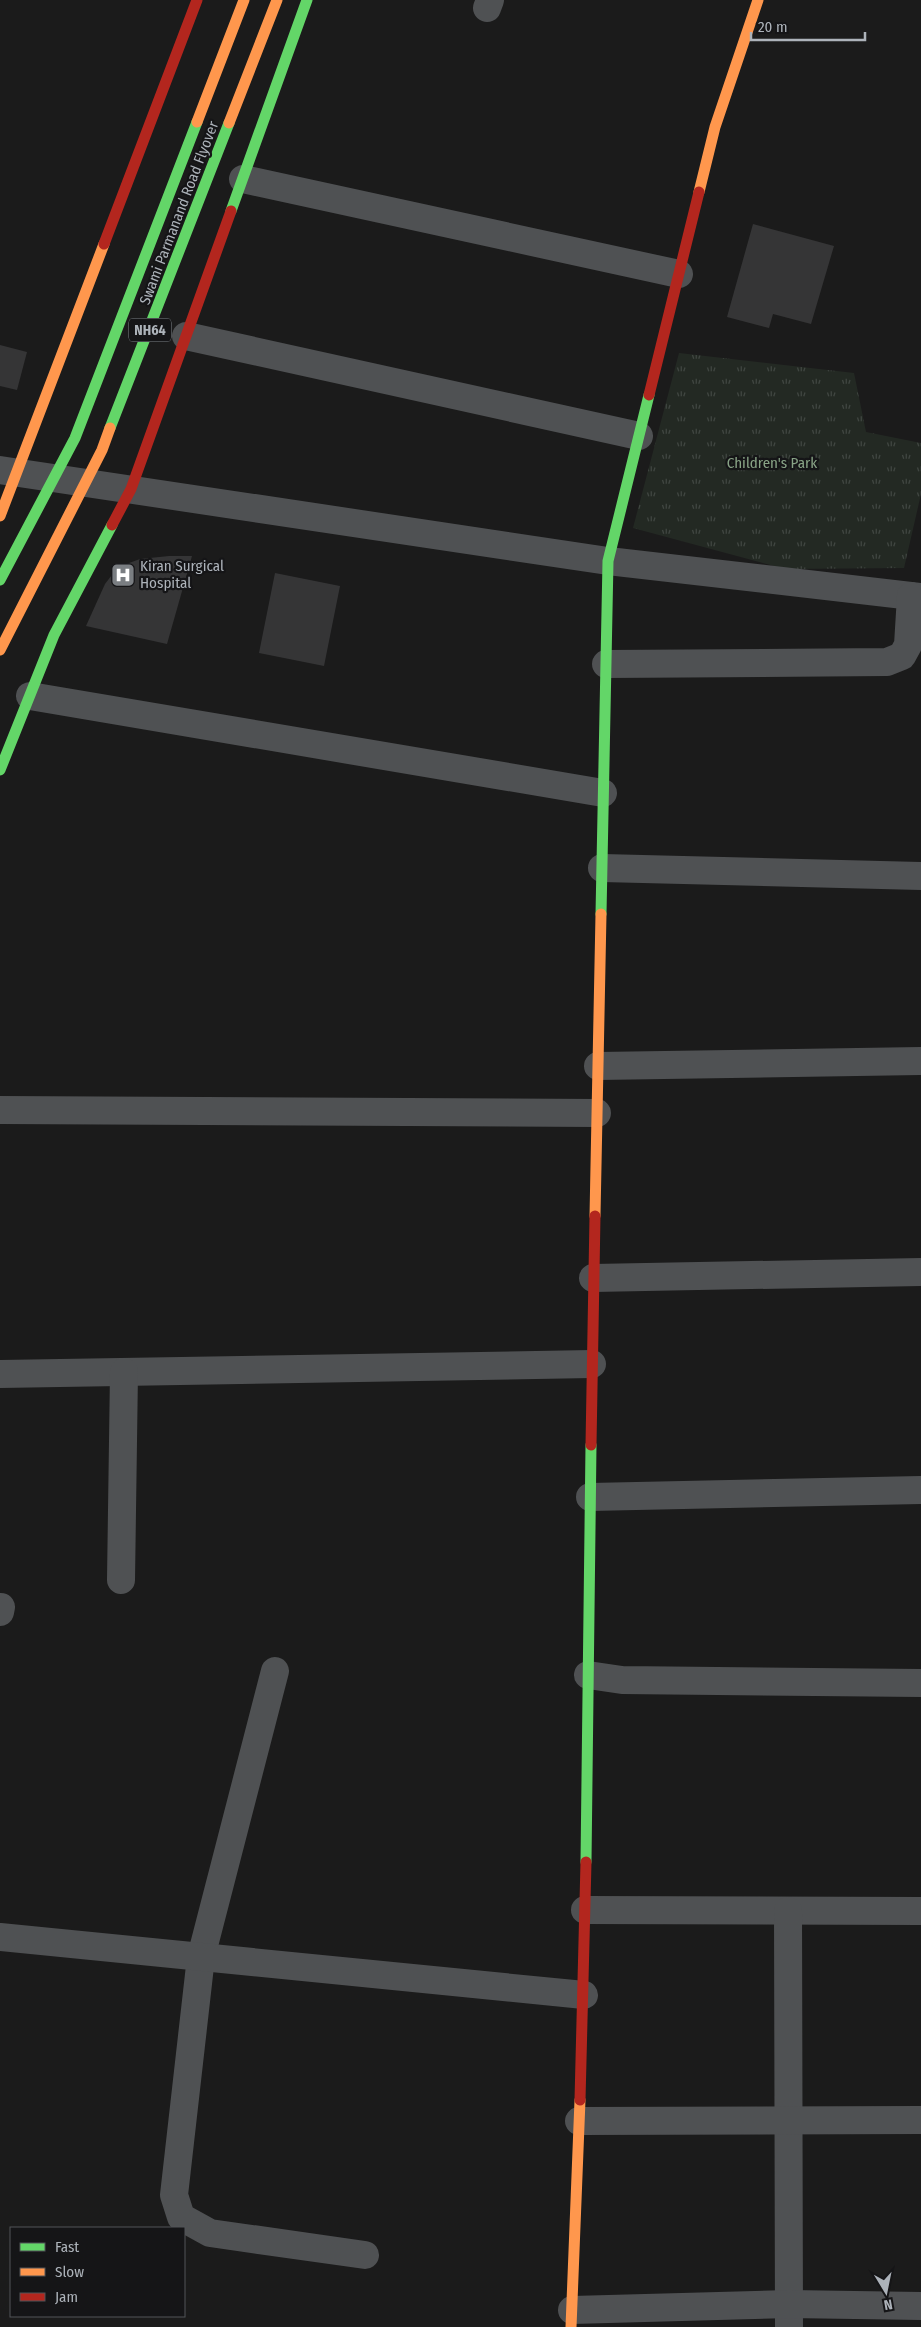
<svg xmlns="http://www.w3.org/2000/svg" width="921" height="2327" font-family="'Fira Sans Condensed',sans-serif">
  <defs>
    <pattern id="grass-tufts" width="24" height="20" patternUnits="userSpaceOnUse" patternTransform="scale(1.25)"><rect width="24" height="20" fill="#232923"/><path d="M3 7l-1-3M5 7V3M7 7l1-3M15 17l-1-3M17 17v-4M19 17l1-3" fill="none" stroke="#404641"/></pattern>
  </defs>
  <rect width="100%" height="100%" fill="#1b1b1b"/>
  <!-- grass -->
  <polygon fill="url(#grass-tufts)" points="679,353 854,373 866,432 921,443 921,494 904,568 785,569 633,528"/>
  <!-- building -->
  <g fill="#353536">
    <polygon points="753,224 834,246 811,324 773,314 769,328 727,317"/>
    <polygon points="0,345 27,352 17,390 0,386"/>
    <polygon points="169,556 192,556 167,644 86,626 105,584 118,567 140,559"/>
    <polygon points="275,573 340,586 324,666 259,653"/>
  </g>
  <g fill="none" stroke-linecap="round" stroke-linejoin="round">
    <!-- street -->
    <g stroke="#4f5153" stroke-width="28">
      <polyline points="487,8 490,0"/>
      <polyline points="243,179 679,274"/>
      <polyline points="186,336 639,436"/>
      <polyline points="0,470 608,561 921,597"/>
      <polyline points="606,664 887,662 902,656 908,645 911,596"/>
      <polyline points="30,696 603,793"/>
      <polyline points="602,868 921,876"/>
      <polyline points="598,1066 921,1061"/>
      <polyline points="0,1110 597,1113"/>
      <polyline points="593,1278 921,1272"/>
      <polyline points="0,1374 592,1364"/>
      <polyline points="590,1497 921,1490"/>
      <polyline points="121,1580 124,1372"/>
      <polyline points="0,1612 1,1607"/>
      <polyline points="275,1671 201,1957 174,2195 181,2217 210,2233 365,2255"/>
      <polyline points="588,1675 622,1680 921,1683"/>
      <polyline points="585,1910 921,1911"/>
      <polyline points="788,1911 789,2327"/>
      <polyline points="0,1937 584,1995"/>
      <polyline points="579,2121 921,2120"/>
      <polyline points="572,2310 789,2304 921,2306"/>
    </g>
    <!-- fast -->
    <g stroke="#63d668" stroke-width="11">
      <polyline points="231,211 307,0"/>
      <polyline points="0,770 54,635 112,525"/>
      <polyline points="601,914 608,561 649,395"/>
      <polyline points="586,1862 591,1445"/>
    </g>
    <!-- slow -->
    <g stroke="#ff974d" stroke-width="11">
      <polyline points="699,192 715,127 758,0"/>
      <polyline points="0,516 104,244"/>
      <polyline points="595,1216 601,914"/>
      <polyline points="571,2327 580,2100"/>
    </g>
    <!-- jam -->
    <g stroke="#b3261e" stroke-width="11">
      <polyline points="104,244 197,0"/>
      <polyline points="649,395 699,192"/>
      <polyline points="112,525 131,489 231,211"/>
      <polyline points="591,1445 595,1216"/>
      <polyline points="580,2100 586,1862"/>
    </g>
    <!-- fast-bridge -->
    <g stroke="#63d668" stroke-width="11">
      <polyline points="110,428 229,123"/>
      <polyline points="0,580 75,438 197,122"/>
    </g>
    <!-- slow-bridge -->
    <g stroke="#ff974d" stroke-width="11">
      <polyline points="197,122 244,0"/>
      <polyline points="229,123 277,0"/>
      <polyline points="0,650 102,450 110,428"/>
    </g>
  </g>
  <!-- icons -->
  <defs>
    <g id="hospital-square" transform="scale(1.25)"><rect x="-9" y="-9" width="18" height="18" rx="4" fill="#7a7e82" stroke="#151517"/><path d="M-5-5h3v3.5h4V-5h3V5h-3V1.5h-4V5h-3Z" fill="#fff"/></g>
  </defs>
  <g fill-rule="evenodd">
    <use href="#hospital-square" x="123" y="575"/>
  </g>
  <g text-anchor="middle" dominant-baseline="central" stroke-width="4.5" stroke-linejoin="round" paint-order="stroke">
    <!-- shield labels -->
    <rect fill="#151517" stroke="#7f8489" stroke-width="1" x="129" y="318.5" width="42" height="23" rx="4"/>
    <g font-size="14" font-weight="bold" fill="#adb3ba">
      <text x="150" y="330">NH64</text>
    </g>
    <!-- street labels -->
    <g font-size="15" fill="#adb3ba" stroke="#151517">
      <text transform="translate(179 213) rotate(-69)">Swami Parmanand Road Flyover</text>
    </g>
    <!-- park labels -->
    <g font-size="15" fill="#88a386" stroke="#151517">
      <text x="772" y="463">Children's Park</text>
    </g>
    <!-- poi labels -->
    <g font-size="15" fill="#adb3ba" stroke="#151517" text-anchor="start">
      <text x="140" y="566">Kiran Surgical<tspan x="140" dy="17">Hospital</tspan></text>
    </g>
  </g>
  <!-- legend -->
  <rect x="10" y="2227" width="175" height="90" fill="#151517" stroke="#525458"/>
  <rect x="20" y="2243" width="25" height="8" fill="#63d668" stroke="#525458"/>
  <text x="55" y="2252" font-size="15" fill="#adb3ba">Fast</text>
  <rect x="20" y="2268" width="25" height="8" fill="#ff974d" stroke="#525458"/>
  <text x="55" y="2277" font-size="15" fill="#adb3ba">Slow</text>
  <rect x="20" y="2293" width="25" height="8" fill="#b3261e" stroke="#525458"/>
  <text x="55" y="2302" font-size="15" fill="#adb3ba">Jam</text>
  <!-- north arrow -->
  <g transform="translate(886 2292) rotate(170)" stroke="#151517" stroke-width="4" paint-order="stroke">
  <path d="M0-4L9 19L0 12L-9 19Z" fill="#adb3ba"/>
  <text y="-8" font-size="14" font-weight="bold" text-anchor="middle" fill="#adb3ba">N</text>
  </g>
  <!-- scale -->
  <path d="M751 32v8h114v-8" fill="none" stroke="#adb3ba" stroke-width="2.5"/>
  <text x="758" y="32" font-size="15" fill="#adb3ba" stroke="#151517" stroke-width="4" paint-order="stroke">20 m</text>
</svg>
